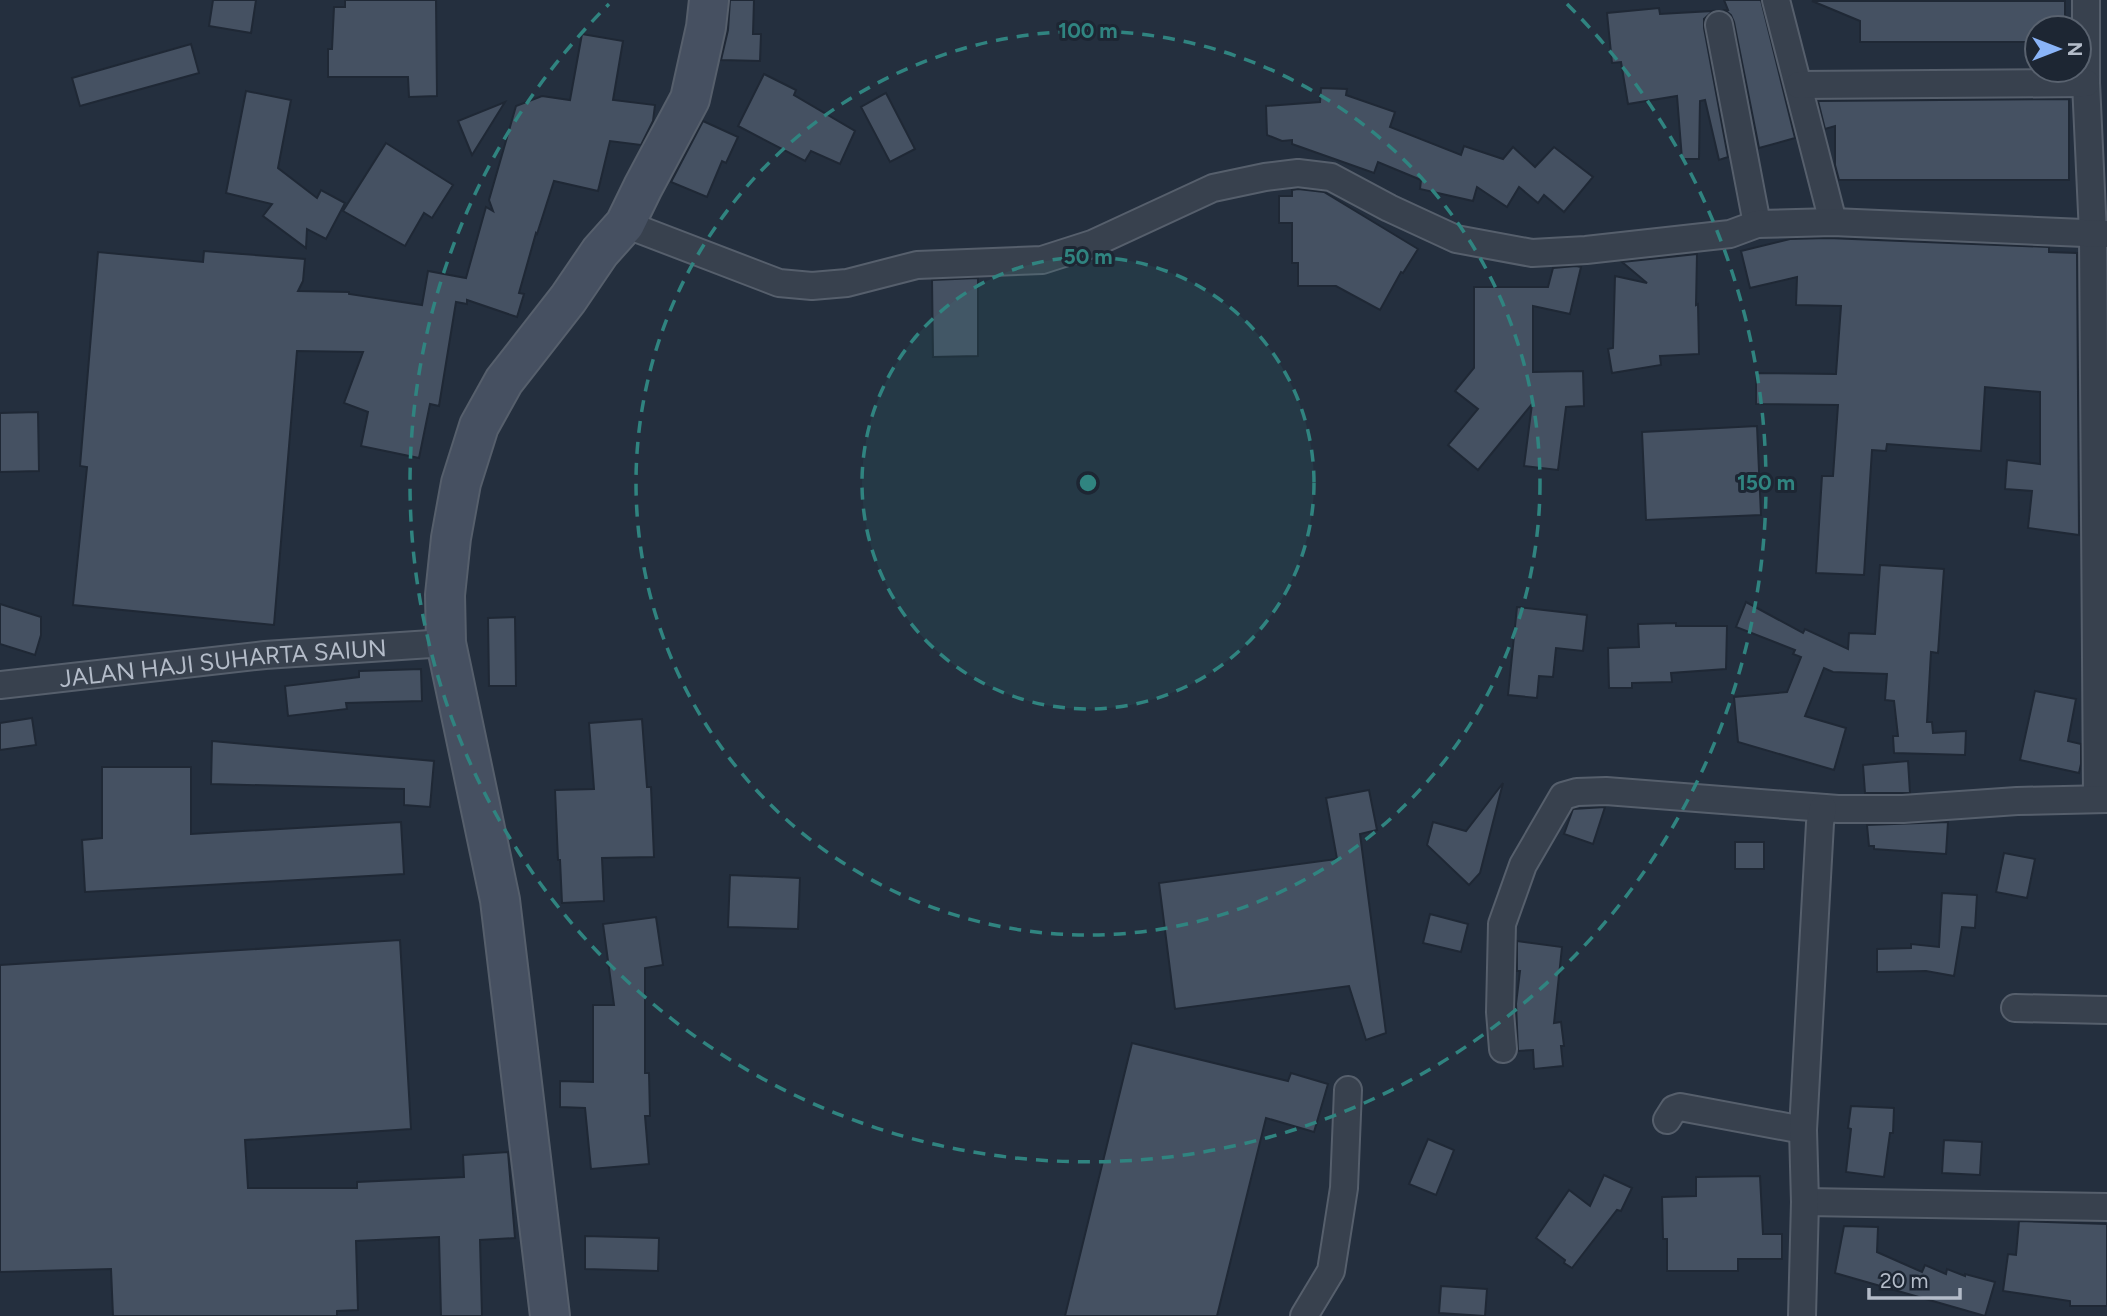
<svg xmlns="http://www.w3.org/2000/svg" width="2107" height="1316" font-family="Figtree,sans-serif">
  <rect width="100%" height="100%" fill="#242f3e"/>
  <!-- building -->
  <g fill="#455162" stroke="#1f2835" stroke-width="2">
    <polygon points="213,0 256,0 251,33 209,26"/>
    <polygon points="345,0 436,0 437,96 409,97 408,77 328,77 328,49 332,49 334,7 345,7"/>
    <polygon points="730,0 754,0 753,34 761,34 760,61 721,60 728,30"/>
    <polygon points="1724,0 1761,0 1795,138 1759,148 1734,22 1731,15 1725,10 1728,10"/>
    <polygon points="1812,1 2065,1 2065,28 2037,28 2037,42 1860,42 1860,21"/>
    <polygon points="1659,8 1660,14 1713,11 1704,19 1704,28 1728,157 1719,160 1705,100 1700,101 1699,159 1682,159 1677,96 1628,104 1621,62 1612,63 1607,13"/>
    <polygon points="582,34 623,41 613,100 655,105 653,121 641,145 610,141 598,191 554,181 537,234 536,233 519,293 524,294 517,317 467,300 467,304 456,302 439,406 430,404 419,458 361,446 368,412 344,403 363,352 297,351 274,625 73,605 87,467 80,466 98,252 203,262 204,251 305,259 303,281 298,291 349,292 349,294 422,305 428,271 466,278 486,207 493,211 489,200 516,106 542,96 570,100"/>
    <polygon points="191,44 199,73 80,106 72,78"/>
    <polygon points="764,74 796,90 794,95 855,131 840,164 811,151 805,161 738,126"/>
    <polygon points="1321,88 1347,89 1346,95 1395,112 1390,127 1461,155 1464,146 1503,159 1513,147 1535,167 1554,147 1593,177 1564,212 1544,195 1538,203 1519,187 1507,207 1477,187 1473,201 1420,189 1421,180 1378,162 1374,173 1292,144 1292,140 1282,141 1267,135 1266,106 1320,102"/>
    <polygon points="246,91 291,100 278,168 317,198 321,190 345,203 326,239 307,229 306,248 263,216 272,204 226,193"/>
    <polygon points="886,93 915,149 890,162 861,107"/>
    <polygon points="2069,99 2069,180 1839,180 1835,165 1835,126 1825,129 1818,101"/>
    <polygon points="505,102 472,155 458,121"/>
    <polygon points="703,121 738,137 726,163 722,161 707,197 671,182"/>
    <polygon points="386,143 453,185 432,218 424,213 405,246 343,211"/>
    <polygon points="1298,189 1324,192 1418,249 1403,273 1401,272 1380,310 1336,286 1298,286 1298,263 1292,263 1292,223 1279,223 1279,196 1292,196 1292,190"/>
    <polygon points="1828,238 2049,247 2049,252 2077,253 2079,535 2028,528 2032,491 2005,489 2007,460 2040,464 2040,392 1985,387 1981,451 1887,444 1886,451 1872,450 1864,575 1816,573 1822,476 1833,476 1838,405 1756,404 1756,373 1836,374 1841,306 1796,305 1797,277 1750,288 1741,251 1790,239"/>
    <polygon points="1697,254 1696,305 1698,304 1699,354 1660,356 1661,365 1612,373 1608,349 1613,348 1615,276 1647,283 1622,262"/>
    <polygon points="1576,266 1581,267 1570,314 1533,306 1533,372 1583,371 1584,406 1566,407 1558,470 1524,466 1532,404 1478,470 1448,445 1478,409 1455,391 1474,368 1474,287 1548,287 1553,268"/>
    <polygon points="978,278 978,356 933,357 932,280"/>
    <polygon points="38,412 39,471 0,472 0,413"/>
    <polygon points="1757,426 1761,515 1646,520 1642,432"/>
    <polygon points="1880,565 1944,569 1938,653 1931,652 1927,722 1932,722 1933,733 1966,731 1965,755 1894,753 1893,736 1898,736 1894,701 1885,700 1887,674 1833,672 1824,668 1805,716 1846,728 1834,770 1738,742 1734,697 1787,692 1801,657 1793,654 1795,650 1736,627 1746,602 1803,633 1805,629 1848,649 1849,633 1875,634"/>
    <polygon points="0,604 41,617 41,635 35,655 0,644"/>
    <polygon points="1517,607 1587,615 1583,651 1556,648 1553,677 1539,676 1537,698 1508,695"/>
    <polygon points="515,617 516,686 489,686 488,618"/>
    <polygon points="1676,623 1676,626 1727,626 1726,669 1671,673 1672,682 1632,683 1632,688 1609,688 1608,648 1639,647 1638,624"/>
    <polygon points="421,669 422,701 346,703 347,709 288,716 285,686 359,677 359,671"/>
    <polygon points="2035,691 2076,699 2068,741 2081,744 2081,764 2079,773 2020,760"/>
    <polygon points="32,718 36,745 0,750 0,723"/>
    <polygon points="642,719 647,787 651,787 654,857 602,858 604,901 562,903 560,860 558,860 555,790 594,789 589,723"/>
    <polygon points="212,741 434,761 430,807 404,805 404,789 211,784"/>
    <polygon points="1908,761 1910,793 1865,793 1863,765"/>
    <polygon points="102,767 191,767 191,834 401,822 404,874 85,892 82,840 102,838"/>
    <polygon points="1503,783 1480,873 1469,885 1427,845 1433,822 1466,831"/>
    <polygon points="1369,790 1377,830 1360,834 1386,1033 1366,1040 1349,986 1175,1009 1159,883 1337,859 1326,798"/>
    <polygon points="1605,807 1593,844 1564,834 1573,809"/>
    <polygon points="1948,822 1946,854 1874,849 1874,846 1869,846 1867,825"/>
    <rect x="1735" y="842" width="29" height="27"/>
    <polygon points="2004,853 2035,859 2027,898 1996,892"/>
    <polygon points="730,875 800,878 798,929 728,927"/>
    <polygon points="1942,893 1977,895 1975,928 1962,927 1954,976 1926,971 1877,972 1877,949 1911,948 1911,944 1939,947"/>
    <polygon points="1430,914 1468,924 1461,952 1423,943"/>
    <polygon points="656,917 663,965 645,968 645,1073 649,1073 650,1116 645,1116 649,1164 591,1169 585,1108 560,1107 560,1081 593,1082 593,1005 614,1005 603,924"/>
    <polygon points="400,940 411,1129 245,1140 248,1188 357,1188 357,1182 464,1177 463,1155 508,1152 515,1238 480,1240 482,1316 441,1316 439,1237 356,1241 358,1310 337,1311 337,1316 113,1316 111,1269 0,1272 0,965"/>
    <polygon points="1517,941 1562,947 1554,1023 1561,1022 1564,1046 1561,1046 1563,1066 1534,1069 1533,1050 1518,1051 1516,1004 1520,971 1517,971"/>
    <polygon points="1132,1043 1288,1081 1291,1073 1328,1084 1314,1132 1266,1118 1217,1316 1065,1316"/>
    <polygon points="1851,1106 1894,1108 1893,1133 1890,1133 1884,1177 1846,1172 1851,1129 1848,1128"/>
    <polygon points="1428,1139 1454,1150 1436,1195 1409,1184"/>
    <polygon points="1944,1140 1982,1142 1980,1175 1942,1173"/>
    <polygon points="1604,1175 1632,1188 1621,1211 1617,1210 1572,1268 1564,1263 1565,1260 1536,1238 1569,1190 1590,1206"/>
    <polygon points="1760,1176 1763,1234 1782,1234 1782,1259 1738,1259 1738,1271 1667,1271 1667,1239 1663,1239 1662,1197 1696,1196 1696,1177"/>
    <polygon points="2019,1221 2107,1224 2107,1306 2070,1306 2070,1301 2003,1291 2008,1254 2016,1255"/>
    <polygon points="1844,1226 1878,1227 1877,1252 1922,1272 1925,1265 1946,1274 1947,1269 1965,1276 1965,1274 1995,1282 1985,1316 1835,1273"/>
    <polygon points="585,1236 659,1238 658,1271 585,1269"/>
    <polygon points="1441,1286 1487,1289 1485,1316 1439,1313"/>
  </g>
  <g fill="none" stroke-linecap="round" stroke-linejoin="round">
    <!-- street casing -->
    <g stroke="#565f6c" stroke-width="30">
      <g id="street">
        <polyline points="1776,0 1833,222"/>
        <polyline points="2086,0 2086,83 2093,234 2097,798"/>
        <polyline points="1719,25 1757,224"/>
        <polyline points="1799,85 2086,83"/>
        <polyline points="625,224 779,283 812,286 847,283 917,265 1042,260 1092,244 1213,188 1265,177 1298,173 1331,177 1389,208 1456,239 1532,253 1586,250 1730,234 1757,224 1833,222 2107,234"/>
        <path id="s1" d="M0,685L265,655L446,643"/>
        <polyline points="2015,1008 2107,1010"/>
        <polyline points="1503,1049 1500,1012 1502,924 1523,865 1563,796 1577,792 1606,791 1838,809 1903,809 2017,801 2107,799"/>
        <polyline points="1667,1120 1674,1109 1680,1107 1803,1130"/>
        <polyline points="1805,1202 2107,1207"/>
        <polyline points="1304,1316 1331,1271 1344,1188 1348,1090"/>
        <polyline points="1802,1316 1805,1202 1803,1130 1820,823 1823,808"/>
      </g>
    </g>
    <!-- secondary casing -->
    <g stroke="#565f6c" stroke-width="42">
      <polyline id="secondary" points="550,1316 500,900 446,643 445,595 451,538 461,483 479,426 504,381 568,299 600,252 625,224 643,187 690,99 706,27 709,0"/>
    </g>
    <!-- street -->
    <use href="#street" stroke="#38414e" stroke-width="26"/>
    <!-- secondary -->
    <use href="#secondary" stroke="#465061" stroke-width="38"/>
  </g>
  <!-- distance rings -->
  <circle cx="1088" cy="483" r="226" fill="#308480" fill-opacity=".12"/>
  <g fill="none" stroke="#308480" stroke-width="3.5" stroke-dasharray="12 9">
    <circle cx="1088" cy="483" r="226"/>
    <circle cx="1088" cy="483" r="452"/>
    <path d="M1567 4A678 678 0 1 1 609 4"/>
  </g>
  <g text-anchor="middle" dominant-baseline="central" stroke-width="6" stroke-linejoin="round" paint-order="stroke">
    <!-- street labels -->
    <g font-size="24" fill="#b4bcc9" stroke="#1d2633">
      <text stroke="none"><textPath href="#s1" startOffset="224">JALAN HAJI SUHARTA SAIUN</textPath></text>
    </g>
  </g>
  <circle cx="1088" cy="483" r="10" fill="#308480" stroke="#1d2633" stroke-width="3.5"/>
  <g font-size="21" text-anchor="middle" font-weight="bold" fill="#308480" stroke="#1d2633" stroke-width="6" stroke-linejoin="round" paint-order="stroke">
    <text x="1088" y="38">100 m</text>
    <text x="1088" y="264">50 m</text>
    <text x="1766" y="490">150 m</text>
  </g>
  <!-- north arrow -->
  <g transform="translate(2058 49) rotate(90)"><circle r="33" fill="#1d2633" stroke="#59626f" stroke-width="2"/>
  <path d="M0-5L12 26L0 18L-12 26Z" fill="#8ab4f8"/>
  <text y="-10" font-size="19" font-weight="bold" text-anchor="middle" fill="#b4bcc9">N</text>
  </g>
  <!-- scale -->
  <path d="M1869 1288v10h91v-10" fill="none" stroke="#b4bcc9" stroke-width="3.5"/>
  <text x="1880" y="1288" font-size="21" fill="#b4bcc9" stroke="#1d2633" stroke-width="5" paint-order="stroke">20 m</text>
</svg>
